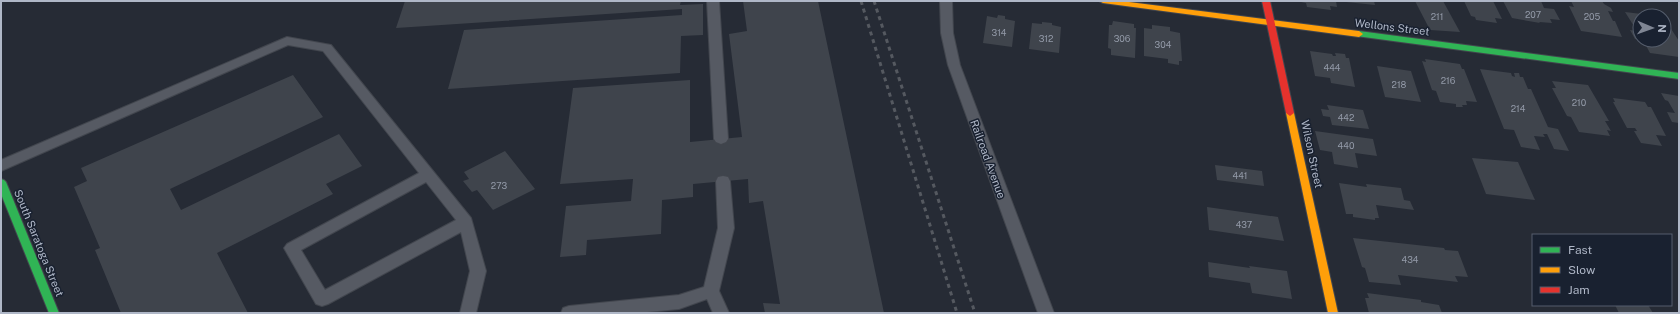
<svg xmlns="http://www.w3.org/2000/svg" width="1680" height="314" font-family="'Public Sans',sans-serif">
  <rect width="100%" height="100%" fill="#262b35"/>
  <!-- building -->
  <g fill="#3f444c">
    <polygon points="405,1 681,1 680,5 703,4 703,35 681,36 680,73 448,89 464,30 682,15 682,9 396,28"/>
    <polygon points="743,1 818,1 884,313 765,313 763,303 780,304 763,201 749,203 748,179 693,184 693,197 662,200 661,234 587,240 586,255 560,257 566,206 631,201 633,179 560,184 573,88 690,80 690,142 742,137 729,34 747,31"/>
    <polygon points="1296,1 1336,1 1337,7 1330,6 1331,10 1307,7 1306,3"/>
    <polygon points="1346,1 1374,1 1375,5 1346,2"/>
    <polygon points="1415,1 1443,1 1460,32 1430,30"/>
    <polygon points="1464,1 1493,1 1502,19 1495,18 1497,23 1476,20 1475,17 1471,16"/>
    <polygon points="1503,1 1541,1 1544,8 1554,9 1560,20 1550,19 1552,23 1539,22 1540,23 1512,18"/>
    <polygon points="1571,1 1602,1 1604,4 1611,8 1613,12 1608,11 1613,21 1615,21 1622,37 1581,31 1569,6 1574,7"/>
    <polygon points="1625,12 1650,15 1640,16 1640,40 1635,39 1630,30 1637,31"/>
    <polygon points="998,15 1005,16 1005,19 1015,21 1012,47 983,43 987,16 997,18"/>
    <polygon points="1664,18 1679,41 1679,57 1650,53 1643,40 1664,40"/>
    <polygon points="1113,21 1134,24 1134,28 1136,28 1135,58 1111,55 1111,49 1108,48 1109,25 1112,25"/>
    <polygon points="1042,22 1052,23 1052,25 1061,27 1059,53 1029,49 1032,23 1042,24"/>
    <polygon points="1152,25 1170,27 1170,31 1180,33 1182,61 1179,61 1179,65 1168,63 1168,59 1144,56 1144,28 1152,29"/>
    <polygon points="1310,51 1332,54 1333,56 1336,56 1335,53 1345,54 1346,58 1349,58 1355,87 1331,83 1330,78 1315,76"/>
    <polygon points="1425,59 1460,64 1462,69 1464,69 1477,102 1466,101 1467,105 1462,105 1463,107 1456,107 1456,104 1440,102 1436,91 1432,90 1422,61 1426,62"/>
    <polygon points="1377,66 1411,71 1421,102 1385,97"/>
    <polygon points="1480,69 1511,73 1512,76 1515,77 1514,73 1519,73 1520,77 1523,77 1528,89 1531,89 1548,127 1558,129 1569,151 1554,149 1547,134 1543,134 1545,137 1534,136 1540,150 1521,147 1514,130 1504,129"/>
    <polygon points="293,75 323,117 170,189 181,210 339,134 362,166 326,184 333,194 217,253 248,313 121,313 95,250 100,248 74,187 87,181 81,168"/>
    <polygon points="1552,81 1588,85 1609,121 1605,121 1611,131 1607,130 1610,136 1579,132 1571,117 1567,116 1552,88 1556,88"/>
    <polygon points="1661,93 1679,96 1679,123 1672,122 1667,112 1675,113 1668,101 1665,100"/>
    <polygon points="1613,98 1645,102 1648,107 1651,107 1666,136 1656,135 1662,146 1641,143 1634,131 1637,131 1635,128 1627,128 1613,102 1615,102"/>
    <polygon points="1327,105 1363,110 1369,129 1332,125 1330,117 1323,116 1321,109 1329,110"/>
    <polygon points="1315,131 1373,139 1377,156 1355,153 1358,168 1334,164 1332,152 1320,150"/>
    <polygon points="505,151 535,189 493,210 477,190 472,192 463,181 469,179 464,172"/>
    <polygon points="1472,158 1518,162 1535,200 1486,194"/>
    <polygon points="1215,165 1262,171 1264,186 1217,180"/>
    <polygon points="1339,183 1367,187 1366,184 1401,188 1404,200 1410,201 1414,210 1376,205 1379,218 1375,218 1375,220 1353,217 1353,214 1346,214"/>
    <polygon points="1207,207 1278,217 1284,241 1209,230"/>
    <polygon points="1353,238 1444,248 1445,250 1458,251 1468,277 1455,276 1458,282 1398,275 1401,285 1369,282 1365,268 1362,267"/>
    <polygon points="1208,262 1250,268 1249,266 1287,271 1292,299 1252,293 1250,283 1209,277"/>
    <polygon points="1367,293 1421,300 1421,302 1439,305 1442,313 1369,313 1365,298 1369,298"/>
    <polygon points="1615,305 1648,305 1653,313 1619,313"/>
  </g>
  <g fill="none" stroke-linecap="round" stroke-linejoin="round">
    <!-- lane casing -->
    <g stroke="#42464e" stroke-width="2">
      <g id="lane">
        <polygon points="707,1 719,1 728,139 726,142 721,144 716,142 714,139"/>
        <polygon points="940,1 952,1 953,33 960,65 1054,313 1038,313 948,65 941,33"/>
        <path d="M287,37L331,45L471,218L486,271L476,313H460L470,271L461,232L328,304L322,306L316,304L284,248L287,244L419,173L323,51L288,45L1,171V160ZM426,182L456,220L325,290L301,250Z"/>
        <polygon points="723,176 728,177 730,181 734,228 719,291 729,313 713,313 707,299 679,309 637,313 561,313 563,308 569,306 679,295 704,287 718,228 716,181 718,177"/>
      </g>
    </g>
    <!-- fast casing -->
    <g stroke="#42464e" stroke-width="2">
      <g id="fast">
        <polygon points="1359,31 1679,73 1679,79 1356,36 1355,34 1356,32"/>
        <polygon points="1,179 4,180 6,182 59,313 49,313 1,194"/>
      </g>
    </g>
    <!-- slow casing -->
    <g stroke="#42464e" stroke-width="2">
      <g id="slow">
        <polygon points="1099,1 1121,1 1359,31 1363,34 1359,37 1103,3"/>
        <polygon points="1290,110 1294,113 1338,313 1328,313 1286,113"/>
      </g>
    </g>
    <!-- jam casing -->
    <g stroke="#42464e" stroke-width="2">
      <polygon id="jam" points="1262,1 1270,1 1294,113 1290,116 1286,113"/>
    </g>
    <!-- lane -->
    <use href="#lane" fill="#565a63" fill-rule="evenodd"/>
    <!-- fast -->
    <use href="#fast" fill="#30b455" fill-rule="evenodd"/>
    <!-- slow -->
    <use href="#slow" fill="#ff9f0a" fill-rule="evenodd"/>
    <!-- jam -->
    <use href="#jam" fill="#e5322d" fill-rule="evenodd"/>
    <!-- rail -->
    <g stroke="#555960" stroke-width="3" stroke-dasharray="4 4" stroke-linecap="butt">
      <polyline points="861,1 957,313"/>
      <polyline points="874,1 975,313"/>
    </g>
  </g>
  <g text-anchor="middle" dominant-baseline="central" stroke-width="3" stroke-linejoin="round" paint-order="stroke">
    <!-- number labels -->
    <g font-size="9" fill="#939aa8">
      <text x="1533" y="14">207</text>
      <text x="1437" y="16">211</text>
      <text x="1592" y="16">205</text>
      <text x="999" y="32">314</text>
      <text x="1046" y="38">312</text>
      <text x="1122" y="38">306</text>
      <text x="1163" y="44">304</text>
      <text x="1332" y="67">444</text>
      <text x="1448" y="80">216</text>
      <text x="1399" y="84">218</text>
      <text x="1579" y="102">210</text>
      <text x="1518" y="108">214</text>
      <text x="1346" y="117">442</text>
      <text x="1346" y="145">440</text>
      <text x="1240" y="175">441</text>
      <text x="499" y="185">273</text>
      <text x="1244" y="224">437</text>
      <text x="1410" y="259">434</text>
    </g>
    <!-- street labels -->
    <g font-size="11" fill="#afb7c7" stroke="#192130">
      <text transform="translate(1392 27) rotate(7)">Wellons Street</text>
      <text transform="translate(1312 154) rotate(78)">Wilson Street</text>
      <text transform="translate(988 159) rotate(70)">Railroad Avenue</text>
      <text transform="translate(39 243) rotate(68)">South Saratoga Street</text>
    </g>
  </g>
  <!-- border -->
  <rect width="1680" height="314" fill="none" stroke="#afb7c7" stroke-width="4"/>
  <!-- legend -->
  <rect x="1532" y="234" width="140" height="72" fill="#192130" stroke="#555d6c"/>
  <rect x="1540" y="247" width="20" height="6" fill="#30b455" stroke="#555d6c"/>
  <text x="1568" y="254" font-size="12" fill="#afb7c7">Fast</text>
  <rect x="1540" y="267" width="20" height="6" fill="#ff9f0a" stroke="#555d6c"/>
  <text x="1568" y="274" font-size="12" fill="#afb7c7">Slow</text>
  <rect x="1540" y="287" width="20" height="6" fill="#e5322d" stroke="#555d6c"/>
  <text x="1568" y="294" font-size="12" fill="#afb7c7">Jam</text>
  <!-- north arrow -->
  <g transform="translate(1652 28) rotate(92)"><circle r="19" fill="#192130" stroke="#555d6c"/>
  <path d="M0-3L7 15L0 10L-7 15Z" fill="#7f8694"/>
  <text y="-6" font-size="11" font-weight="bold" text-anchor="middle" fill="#afb7c7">N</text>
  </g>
</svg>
